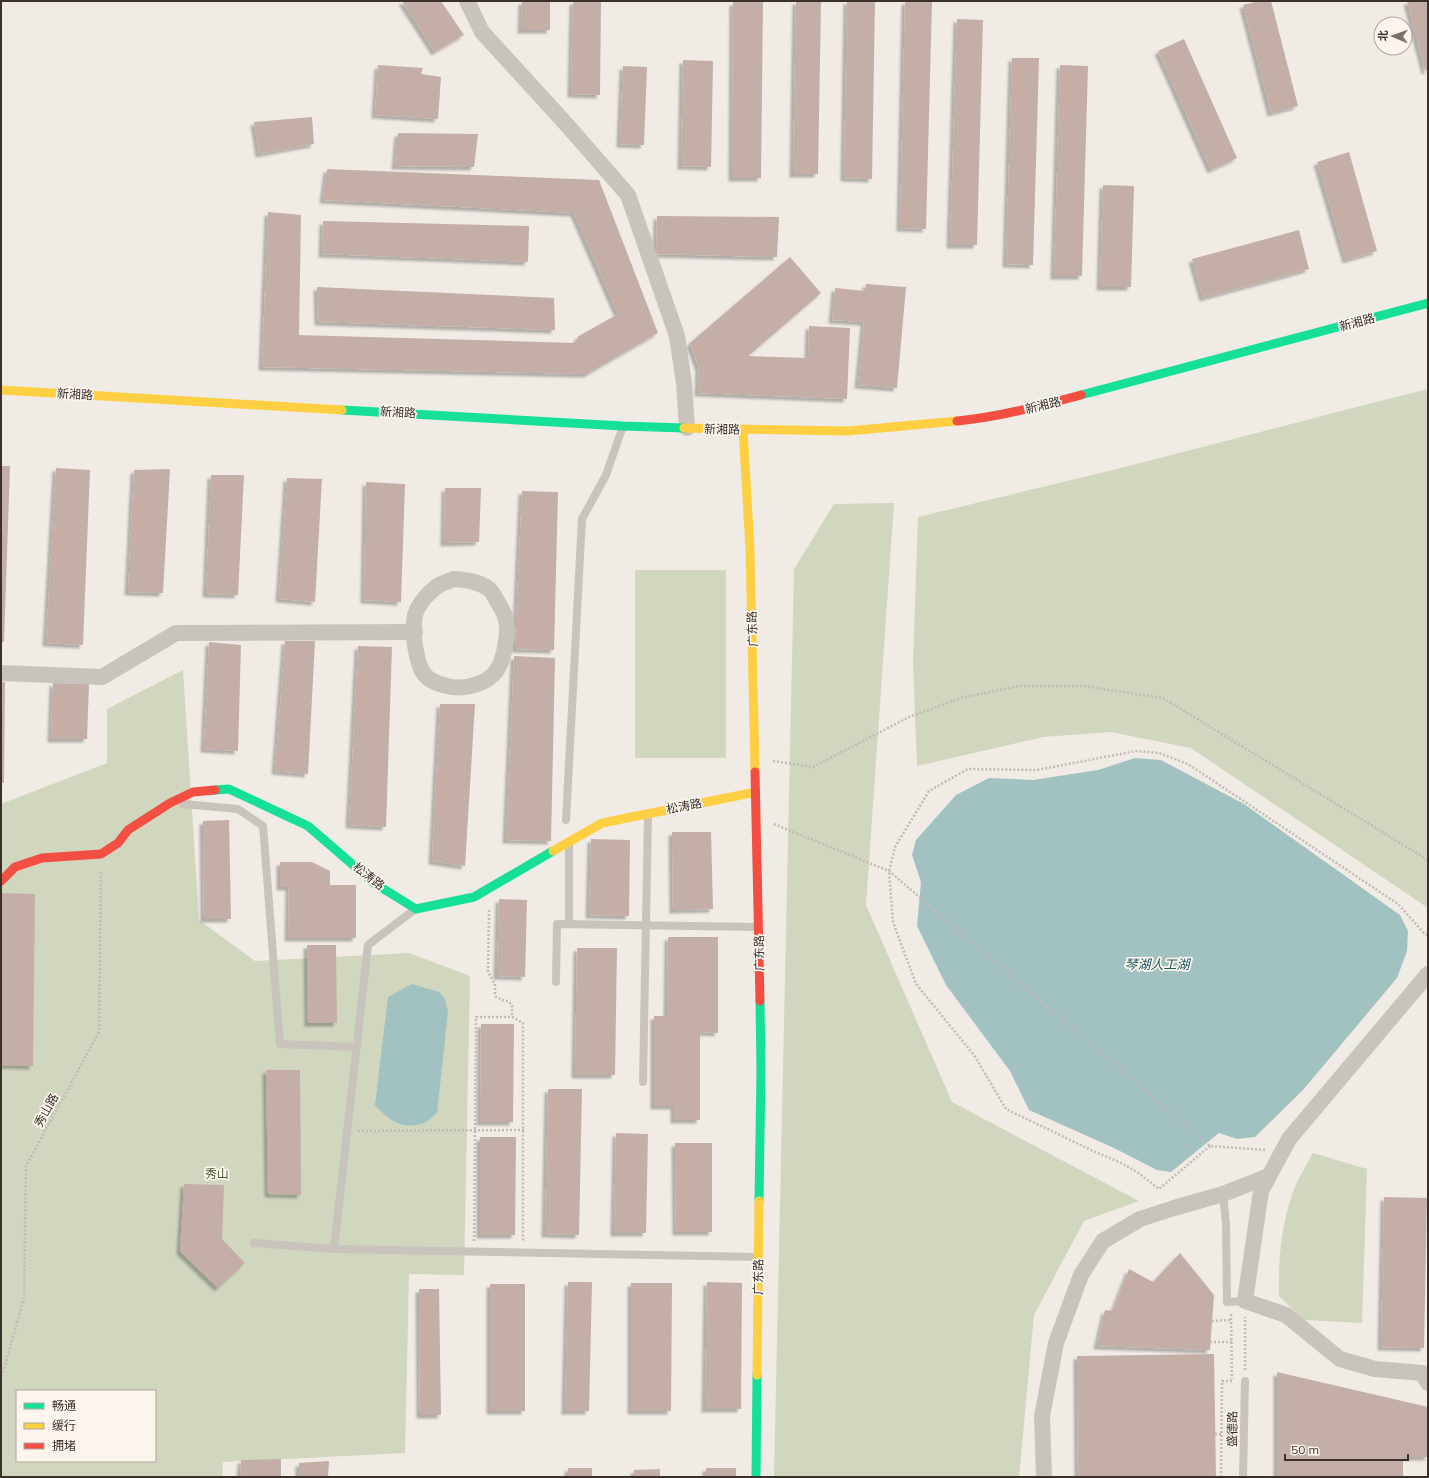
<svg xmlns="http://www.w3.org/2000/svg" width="1429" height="1478" font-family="Mulish,'Noto Sans SC',sans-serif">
  <defs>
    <filter id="shadow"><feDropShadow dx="-3.5" dy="3.5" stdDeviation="1" flood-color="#0004"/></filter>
  </defs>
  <rect width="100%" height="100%" fill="#f0ebe5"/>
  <!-- green -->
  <g fill="#d1d6bf" fill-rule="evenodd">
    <polygon points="1428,389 1428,908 1191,748 1111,732 1043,737 917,766 913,662 918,517 1117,469 1376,402"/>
    <polygon points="894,503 866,905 952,1102 1139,1201 1084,1221 1034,1315 1019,1477 774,1477 794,569 834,504"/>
    <rect x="635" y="570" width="91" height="188"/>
    <path d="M183,670L199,920L255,961L409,953L470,976L464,1275L409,1274L405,1453L223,1462L222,1477H1V804L107,763V709ZM17,1391H155V1461H17Z"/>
    <path d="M1313,1153L1367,1169L1362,1323L1304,1320L1279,1296C1278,1262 1281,1227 1292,1195C1297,1180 1306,1166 1313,1153Z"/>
  </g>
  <!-- water -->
  <g fill="#a1c2c1">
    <polygon points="1135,758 1161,760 1244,804 1400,915 1408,931 1407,951 1397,978 1303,1090 1255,1137 1237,1139 1219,1133 1171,1172 1157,1170 1114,1148 1029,1110 1010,1071 946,985 917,926 921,882 912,855 916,840 956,795 989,778 1033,780 1098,770"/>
    <path d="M412,984L439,992L445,999L448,1012L437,1113C433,1116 429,1121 424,1123C402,1131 389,1120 375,1105L388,997Z"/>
  </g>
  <!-- building -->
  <g fill="#c3afa7" filter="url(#shadow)">
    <polygon points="402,1 441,1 464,35 435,52"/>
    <polygon points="522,1 550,1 550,30 521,30"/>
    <polygon points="573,1 601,1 600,95 571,94"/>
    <polygon points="796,1 821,1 818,174 793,174"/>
    <polygon points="847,1 875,1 872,179 844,178"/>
    <polygon points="905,1 932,1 926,229 900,228"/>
    <polygon points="1259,1 1271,1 1298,106 1271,113 1243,5"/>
    <polygon points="1407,1 1428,1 1428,70 1425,71"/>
    <polygon points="733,2 763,2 761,178 732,178"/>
    <polygon points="957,19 983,20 977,245 950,245"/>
    <polygon points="1184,39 1237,158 1211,170 1158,51"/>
    <polygon points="1012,58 1039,58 1033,265 1006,264"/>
    <polygon points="683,60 713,61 711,167 681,166"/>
    <polygon points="378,65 423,68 421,74 441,77 438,119 375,115"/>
    <polygon points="1060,65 1088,66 1082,276 1054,276"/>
    <polygon points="623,66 647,67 644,145 620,144"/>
    <polygon points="312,117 314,144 259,154 254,122"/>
    <polygon points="398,133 478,134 474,167 395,166"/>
    <polygon points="1349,152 1377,251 1346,260 1317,162"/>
    <polygon points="327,169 599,180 658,333 587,374 262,367 268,212 301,215 299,335 574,343 579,336 618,314 574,213 323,200"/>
    <polygon points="1103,185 1134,186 1131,287 1100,287"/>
    <polygon points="657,216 779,217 777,257 656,254"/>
    <polygon points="323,221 529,226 528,262 322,254"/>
    <polygon points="1299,230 1309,269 1203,298 1192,259"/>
    <polygon points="790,257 821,293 748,356 808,358 809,326 850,328 847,399 698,393 699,368 690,343"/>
    <polygon points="866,284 906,287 897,388 858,385 864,322 832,320 835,288 865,291"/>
    <polygon points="317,287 554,298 555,330 318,322"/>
    <polygon points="1,466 10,466 4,642 1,642"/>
    <polygon points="56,468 90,470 83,645 46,643"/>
    <polygon points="170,469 163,593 128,592 134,470"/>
    <polygon points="211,475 244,475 238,595 206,594"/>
    <polygon points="287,478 322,479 315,602 279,599"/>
    <polygon points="366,482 405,484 401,602 364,600"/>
    <polygon points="445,488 481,488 479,542 444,543"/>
    <polygon points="522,491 558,492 554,650 515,649"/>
    <polygon points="285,641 315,641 308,774 275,771"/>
    <polygon points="209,642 241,645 238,751 204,749"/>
    <polygon points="358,646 392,647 386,827 349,825"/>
    <polygon points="514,656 555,658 551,841 506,840"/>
    <polygon points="1,682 5,682 4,783 1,783"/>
    <polygon points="53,683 89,684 87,739 51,739"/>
    <polygon points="440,704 475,704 465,866 432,861"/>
    <polygon points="229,820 231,919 204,919 203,821"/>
    <polygon points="672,832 711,832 713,909 673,910"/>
    <polygon points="591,839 630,840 629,916 589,915"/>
    <polygon points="280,862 312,862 330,871 330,885 356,885 356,938 288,938 289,887 280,887"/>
    <polygon points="1,893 35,894 33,1066 1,1065"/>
    <polygon points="499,899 527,900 525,977 497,976"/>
    <polygon points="668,937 718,937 718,1033 700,1032 700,1120 674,1120 674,1106 654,1106 654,1016 667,1016"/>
    <polygon points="307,945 336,945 337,1023 308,1023"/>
    <polygon points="577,948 617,948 615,1075 575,1075"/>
    <polygon points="481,1024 514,1024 513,1122 480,1122"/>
    <polygon points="266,1070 300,1070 301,1195 268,1194"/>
    <polygon points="548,1089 582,1089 579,1235 545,1234"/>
    <polygon points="616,1133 648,1134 646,1233 614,1233"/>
    <polygon points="480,1137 516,1137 515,1235 480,1235"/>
    <polygon points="675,1143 712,1143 712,1232 676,1232"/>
    <polygon points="184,1184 224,1185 222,1239 245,1263 218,1288 180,1251"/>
    <polygon points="1384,1197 1427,1198 1424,1348 1381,1347"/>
    <polygon points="1180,1253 1214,1295 1210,1350 1097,1346 1105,1310 1113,1311 1129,1269 1153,1282"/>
    <polygon points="568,1282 592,1282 589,1411 565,1411"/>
    <polygon points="707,1282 742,1283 741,1409 705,1409"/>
    <polygon points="631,1283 672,1283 671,1411 631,1411"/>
    <rect x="490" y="1284" width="35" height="127"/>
    <polygon points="419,1289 439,1289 441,1415 420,1415"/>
    <polygon points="1214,1354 1216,1477 1078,1477 1077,1356"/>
    <polygon points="1277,1372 1428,1407 1428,1457 1403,1457 1403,1477 1277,1477"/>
    <polygon points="281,1459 281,1477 240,1477 241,1460"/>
    <polygon points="329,1461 328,1477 299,1477 299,1463"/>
    <rect x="568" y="1468" width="24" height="9"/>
    <rect x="706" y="1468" width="30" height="9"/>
    <polygon points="660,1469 660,1477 634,1477 634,1470"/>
  </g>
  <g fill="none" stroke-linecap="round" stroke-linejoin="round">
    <!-- path -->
    <g stroke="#c2bbb6" stroke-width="2.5" stroke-dasharray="2 2" stroke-linecap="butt">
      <polyline points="773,761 813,767 909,717 961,698 1020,686 1083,686 1163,698 1428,860"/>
      <polyline points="774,824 889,871 1210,1146 1266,1150"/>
      <polyline points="489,910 488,972 495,984 495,996 502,1000 508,1001 512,1005 512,1017"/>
      <polyline points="358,1131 524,1130"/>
      <polyline points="1210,1146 1159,1189 1137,1172 1121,1163 1091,1150 1006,1109 974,1055 916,984 893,922 889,871 895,847 929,791 968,769 1037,770 1136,751 1159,753 1188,764 1398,904 1424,933 1428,935"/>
      <polyline points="474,1241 476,1017 512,1017 523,1023 523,1242"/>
      <polyline points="1231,1314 1232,1379"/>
      <polyline points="1212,1321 1231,1320"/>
      <polyline points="1210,1342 1232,1342"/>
      <polyline points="1245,1370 1245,1317"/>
      <polyline points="1,1376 3,1373 24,1298 26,1166 99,1032 101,872"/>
      <polyline points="1215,1434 1221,1434"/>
      <polyline points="1221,1477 1222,1381 1233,1381"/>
    </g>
    <!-- lane -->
    <g stroke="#c9c3be" stroke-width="8">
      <polyline points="183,804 238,809 263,826 280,1044 357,1047"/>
      <polyline points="566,820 582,519 606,475 623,426"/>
      <polyline points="569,924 569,845"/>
      <polyline points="556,982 557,924 758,927"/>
      <polyline points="643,1082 648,814"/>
      <polyline points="1223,1194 1226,1224 1227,1302 1245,1301"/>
      <polyline points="254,1243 334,1249 758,1257"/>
      <polyline points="334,1249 368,945 414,910"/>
      <polyline points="1243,1477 1245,1381"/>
    </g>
    <!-- street -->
    <g stroke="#c9c3be" stroke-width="16">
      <polyline points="467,1 482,32 567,125 628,195 677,336 684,383 687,428"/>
      <path d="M454,579C466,580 478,581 489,589C492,591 495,597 497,601C501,607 505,614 506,620C509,634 504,659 497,670C487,685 463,690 447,686C438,684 427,680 422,671C415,656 412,631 415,615C418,605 427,594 435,588C440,583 448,582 454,579Z"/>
      <polyline points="1,673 102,677 176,633 415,632"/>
      <polyline points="1428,974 1289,1139 1261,1191 1245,1301 1286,1315 1340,1359 1375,1369 1422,1373 1428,1383"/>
      <polyline points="1044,1477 1042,1416 1056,1343 1081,1275 1103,1241 1140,1219 1174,1208 1223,1194 1269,1176"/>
    </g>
    <!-- fast -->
    <g stroke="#16e098" stroke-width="9">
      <polyline points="1081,395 1428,303"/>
      <polyline points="342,410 623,426 684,428"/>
      <polyline points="215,790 229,789 308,826 374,883 416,909 474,897 553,851"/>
      <polyline points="759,1201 761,1071 760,1001"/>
      <polyline points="756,1477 757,1375"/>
    </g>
    <!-- slow -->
    <g stroke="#ffcf43" stroke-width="9">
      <polyline points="1,390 342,410"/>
      <polyline points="684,428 848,431 957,421"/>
      <polyline points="743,429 750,549 755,772"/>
      <polyline points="553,851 602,823 756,792"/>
      <polyline points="757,1375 759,1201"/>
    </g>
    <!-- jam -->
    <g stroke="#f24e42" stroke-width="9">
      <path d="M957,421C999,417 1040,406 1081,395"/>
      <polyline points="755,772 760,1001"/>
      <polyline points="1,881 15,867 42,858 101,854 118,843 128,830 170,803 193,792 215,790"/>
    </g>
  </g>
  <g text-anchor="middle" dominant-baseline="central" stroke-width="3.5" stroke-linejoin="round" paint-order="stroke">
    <!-- street labels -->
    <g font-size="12" fill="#3b302b" stroke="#fbf5ee">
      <text transform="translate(1357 322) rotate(-15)">新湘路</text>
      <text transform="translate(75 394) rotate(3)">新湘路</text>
      <text transform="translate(1043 405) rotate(-14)">新湘路</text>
      <text transform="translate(398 412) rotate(3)">新湘路</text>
      <text transform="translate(722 429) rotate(1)">新湘路</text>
      <text transform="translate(752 629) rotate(-92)">广东路</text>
      <text transform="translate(684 806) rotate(-11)">松涛路</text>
      <text transform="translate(369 876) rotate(38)">松涛路</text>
      <text transform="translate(759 953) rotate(-91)">广东路</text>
      <text transform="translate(46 1110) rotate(-61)">秀山路</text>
      <text transform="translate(758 1277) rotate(-89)">广东路</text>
      <text transform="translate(1232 1429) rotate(-89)">盛德路</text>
    </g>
    <!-- park labels -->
    <g font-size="12" fill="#4a5a2e" stroke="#fbf5ee">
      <text x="217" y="1173">秀山</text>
    </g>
    <!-- water labels -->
    <g font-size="13" font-style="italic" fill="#1f5a5e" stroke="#fbf5ee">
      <text x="1157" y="964">琴湖人工湖</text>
    </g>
  </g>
  <!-- border -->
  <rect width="1429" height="1478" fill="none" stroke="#3b302b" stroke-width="4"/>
  <!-- legend -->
  <rect x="16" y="1390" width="140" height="72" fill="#fbf5ee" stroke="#aea6a0"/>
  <rect x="24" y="1403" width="20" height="6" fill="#16e098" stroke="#aea6a0"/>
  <text x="52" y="1410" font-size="12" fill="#3b302b">畅通</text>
  <rect x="24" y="1423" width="20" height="6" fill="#ffcf43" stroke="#aea6a0"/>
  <text x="52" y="1430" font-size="12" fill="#3b302b">缓行</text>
  <rect x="24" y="1443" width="20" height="6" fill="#f24e42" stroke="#aea6a0"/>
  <text x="52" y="1450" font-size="12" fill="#3b302b">拥堵</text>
  <!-- north arrow -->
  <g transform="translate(1393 36) rotate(272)"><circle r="19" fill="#fbf5ee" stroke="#aea6a0"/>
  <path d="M0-3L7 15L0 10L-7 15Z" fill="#7a716c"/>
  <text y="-6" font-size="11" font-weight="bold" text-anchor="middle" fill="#3b302b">北</text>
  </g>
  <!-- scale -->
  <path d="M1285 1454v6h123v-6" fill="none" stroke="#3b302b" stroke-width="2"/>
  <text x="1291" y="1454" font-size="12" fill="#3b302b" stroke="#fbf5ee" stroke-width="3" paint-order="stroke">50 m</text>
</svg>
